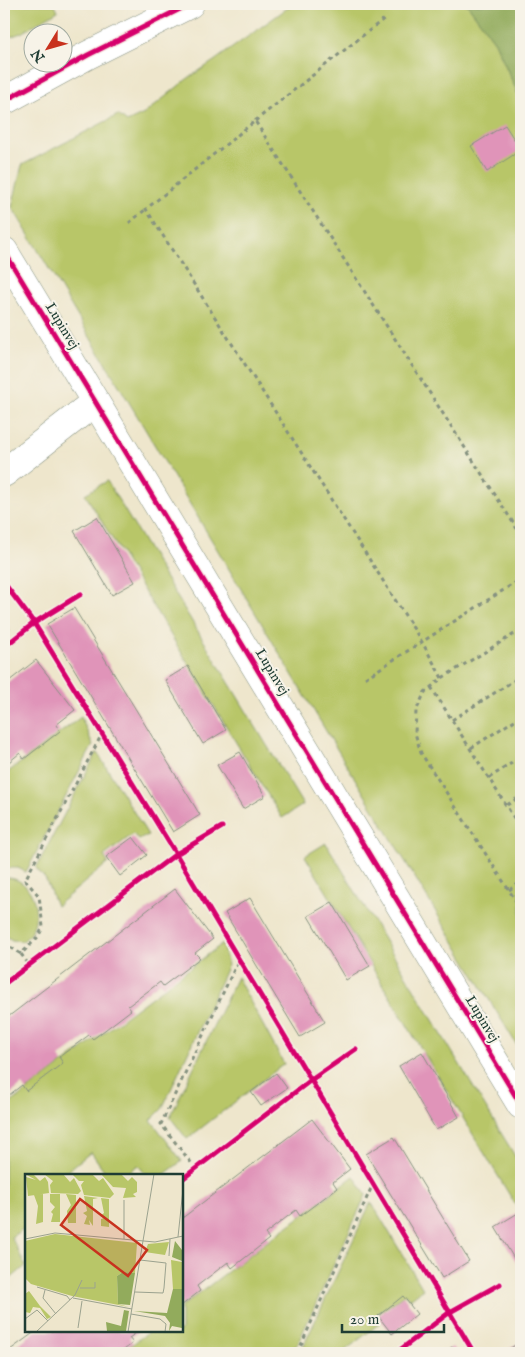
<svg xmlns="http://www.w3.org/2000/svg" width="525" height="1357" font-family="'IM FELL English',serif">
  <rect width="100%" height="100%" fill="#f7f3e8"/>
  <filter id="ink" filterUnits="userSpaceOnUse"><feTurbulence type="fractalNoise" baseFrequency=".02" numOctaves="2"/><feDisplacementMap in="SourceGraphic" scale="10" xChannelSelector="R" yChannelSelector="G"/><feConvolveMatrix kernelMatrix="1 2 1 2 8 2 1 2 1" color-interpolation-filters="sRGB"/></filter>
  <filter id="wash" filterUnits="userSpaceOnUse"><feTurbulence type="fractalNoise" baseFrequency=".0096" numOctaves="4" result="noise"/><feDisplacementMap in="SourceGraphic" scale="20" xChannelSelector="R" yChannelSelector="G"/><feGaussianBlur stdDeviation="1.12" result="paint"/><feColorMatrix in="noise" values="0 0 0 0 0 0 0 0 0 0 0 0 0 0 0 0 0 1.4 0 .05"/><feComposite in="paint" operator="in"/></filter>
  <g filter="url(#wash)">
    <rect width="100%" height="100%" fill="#eee6cc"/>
    <!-- green -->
    <g fill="#b8c668" stroke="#6c824e">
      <polygon points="4,4 54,4 58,11 21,33 4,39"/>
      <polygon points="293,4 467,4 495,42 521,101 521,1052 326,731 12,207 22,165 118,115 127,122 144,114 187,79 214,61"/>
      <polygon points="107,481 303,805 282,818 85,494"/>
      <polygon points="81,717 93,745 26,872 18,868 4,868 4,775"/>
      <polygon points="97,752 148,835 139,840 133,834 104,856 108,863 56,906 46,880 36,868"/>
      <polygon points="326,843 521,1166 521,1214 305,856"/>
      <path d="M4,878C35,875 47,923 23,941L12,940L4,935Z"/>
      <polygon points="222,944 228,965 162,1109 151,1120 182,1161 162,1176 147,1176 138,1165 124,1176 108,1176 91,1152 61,1176 26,1176 26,1227 11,1237 26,1266 4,1284 4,1108"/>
      <polygon points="237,977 284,1064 187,1139 170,1117"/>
      <polygon points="354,1176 366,1195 297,1345 286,1353 121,1353 150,1331 181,1331 181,1307"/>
      <polygon points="371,1202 423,1289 410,1299 405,1294 375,1316 380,1323 342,1353 303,1353 301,1351"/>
    </g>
    <!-- forest -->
    <polygon fill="#92ab5c" stroke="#587448" points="467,4 521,4 521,101 495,42"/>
    <g id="blocks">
      <!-- building -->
      <g fill="#e094b9">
        <polygon points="505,125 521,150 487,172 471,146"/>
        <polygon points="97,517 135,582 112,595 74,531"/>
        <polygon points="74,608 200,815 173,832 47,624"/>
        <polygon points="4,621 10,629 4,633"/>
        <polygon points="36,660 75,710 56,725 60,731 24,759 20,753 4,766 4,685"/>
        <polygon points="188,666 226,730 203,744 165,680"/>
        <polygon points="240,752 265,796 243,809 217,765"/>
        <polygon points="133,837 147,855 120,876 106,857"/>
        <polygon points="175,889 213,939 195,953 200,958 163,986 160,982 128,1006 131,1010 93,1039 89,1035 59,1057 63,1063 26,1091 22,1085 4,1099 4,1020"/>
        <polygon points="250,898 325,1022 300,1037 225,913"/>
        <polygon points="332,902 370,966 346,980 308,916"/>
        <polygon points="422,1052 459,1117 436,1130 399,1066"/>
        <polygon points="276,1073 287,1088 261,1106 251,1092"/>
        <polygon points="312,1119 350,1169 333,1182 337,1188 300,1216 296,1210 265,1234 269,1239 232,1268 228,1262 197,1286 200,1291 181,1306 181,1219"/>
        <polygon points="394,1137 469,1261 442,1278 366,1154"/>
        <polygon points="518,1213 521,1218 521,1270 495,1227"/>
        <polygon points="403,1296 417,1314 392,1334 378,1316"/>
        <polygon points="36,1331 139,1331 129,1338 133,1343 120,1353 6,1353"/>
        <polygon points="517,1344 521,1350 521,1353 502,1353"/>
        <polygon points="452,1347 457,1353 443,1353"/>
      </g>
    </g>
  </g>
  <g filter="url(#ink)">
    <use href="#blocks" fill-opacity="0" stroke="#869280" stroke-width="1"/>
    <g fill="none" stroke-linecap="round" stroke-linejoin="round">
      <!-- minor casing -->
      <g stroke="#869280" stroke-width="29">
        <polyline id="minor" points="4,473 95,402"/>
      </g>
      <!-- tertiary casing -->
      <g stroke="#869280" stroke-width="29">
        <g id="tertiary">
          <polyline points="4,101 88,55 190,4"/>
          <polyline points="4,251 521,1105"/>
        </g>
      </g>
      <!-- path -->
      <g stroke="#869280" stroke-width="3" stroke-dasharray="4 4" stroke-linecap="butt">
        <polyline points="255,121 385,18"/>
        <polyline points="129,223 146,209"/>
        <polyline points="521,630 442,678 425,692 416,711 415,733 421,753 521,909"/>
        <polyline points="365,678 521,579"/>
        <polyline points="442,678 422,642 146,209 255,121 521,535"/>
        <polyline points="431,687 521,829"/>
        <polyline points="452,720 521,676"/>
        <polyline points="471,748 521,716"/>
        <polyline points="489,778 521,757"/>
        <polyline points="507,805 521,796"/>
        <polyline points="509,890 521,882"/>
        <polyline points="4,943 21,954 38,937 43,927 39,896 25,880 102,734"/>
        <polyline points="21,954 29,965"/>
        <polyline points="196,1169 161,1124 239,959"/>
        <polyline points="299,1353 298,1352 373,1184"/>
      </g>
      <!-- minor -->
      <use href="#minor" stroke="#fff" stroke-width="28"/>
      <!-- tertiary -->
      <use href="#tertiary" stroke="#fff" stroke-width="28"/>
      <!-- cycleway casing -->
      <g stroke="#f7f3e8" stroke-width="8">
        <g id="cycleway">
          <polyline points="4,101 88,55 190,4"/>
          <polyline points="4,251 521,1105"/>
          <polyline points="4,583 34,623 176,854 474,1353"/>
          <polyline points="4,647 34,623 81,594"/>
          <polyline points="4,984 176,854 222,827"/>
          <polyline points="181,1180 311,1080 356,1049"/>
          <polyline points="396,1353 450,1312 500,1284"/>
        </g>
      </g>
      <!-- cycleway -->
      <use href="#cycleway" stroke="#d6006c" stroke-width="5"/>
    </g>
  </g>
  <g text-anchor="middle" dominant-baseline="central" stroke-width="4" stroke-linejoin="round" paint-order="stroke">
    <!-- street labels -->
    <g font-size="14" fill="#1f3d34" stroke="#f7f3e8">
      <text transform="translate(62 326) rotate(59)">Lupinvej</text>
      <text transform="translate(272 672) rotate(59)">Lupinvej</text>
      <text transform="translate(482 1019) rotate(59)">Lupinvej</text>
    </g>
  </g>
  <!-- overview -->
  <g transform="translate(25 1174)">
    <rect width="158" height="158" fill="#eee6cc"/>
    <path d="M0,0H8L15,7L20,3L23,8L24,19L3,22L1,3L11,6ZM19,0H38L45,8L49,4L56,17L53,20L26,19L25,11L28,7ZM47,0H67L74,7L78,4L89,20L85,24L59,21L56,11L59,7H54ZM76,0H96L103,7L107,3L112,8V18L108,20L111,23L98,24L101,14L88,13ZM18,20V48L11,50L13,32L9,21ZM25,20H35V48H26L28,40L26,38L30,33L25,28ZM41,20L51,21V49H43L42,37L46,31ZM59,22L73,24L68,25V52L64,46L65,51L59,50L62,42L58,39L62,37ZM76,24L84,25V53L76,52V45L79,44L75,42L79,39ZM30,60L112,69L110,99L98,98L92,102L93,130L104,133L47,122L6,110L0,104V67ZM144,68L140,81L120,78L123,70ZM146,86L157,88V115H148ZM4,117L15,132L26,143L22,145L15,134L8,133L5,139L0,138V120Z" fill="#b8c668"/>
    <path d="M150,67L157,76V87L147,83ZM98,98L110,99L105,131L93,130L92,102ZM148,115H157V154L147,152L144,157L145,149L140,142L109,137L142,139ZM99,136L104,137L101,157H82L81,148L96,152Z" fill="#92ab5c"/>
    <path fill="none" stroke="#9ba28f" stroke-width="1" d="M99,26V65M153,63L158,15M0,65L30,59L130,68L158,62M144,82L145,65M12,113L42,122L45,126M55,114H70V108M20,116L18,124L31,140M110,118L138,119L139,114L141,89L115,86M48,124L107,135M106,140L135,145L141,150L140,158M0,145L12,136L23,147M53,154L57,127M11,158L50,121L57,106M103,158L129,0"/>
    <path fill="#c8321e" fill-opacity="0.15" stroke="#c8321e" stroke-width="2.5" d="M55,25L122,76L103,102L36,51Z"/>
    <rect width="158" height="158" fill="none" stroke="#1f3d34" stroke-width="2.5"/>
  </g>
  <!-- margin -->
  <rect width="525" height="1357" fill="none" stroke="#f7f3e8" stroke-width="20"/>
  <!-- north arrow -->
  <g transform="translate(48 48) rotate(233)"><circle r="24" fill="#f7f3e8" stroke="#a1aaa0"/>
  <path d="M0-4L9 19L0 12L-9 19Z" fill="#c8321e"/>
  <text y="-8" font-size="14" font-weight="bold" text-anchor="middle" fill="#1f3d34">N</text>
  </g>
  <!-- scale -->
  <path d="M342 1324v8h102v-8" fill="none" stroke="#1f3d34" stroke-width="2.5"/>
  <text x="350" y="1324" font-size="15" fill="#1f3d34" stroke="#f7f3e8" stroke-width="4" paint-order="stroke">20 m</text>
</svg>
